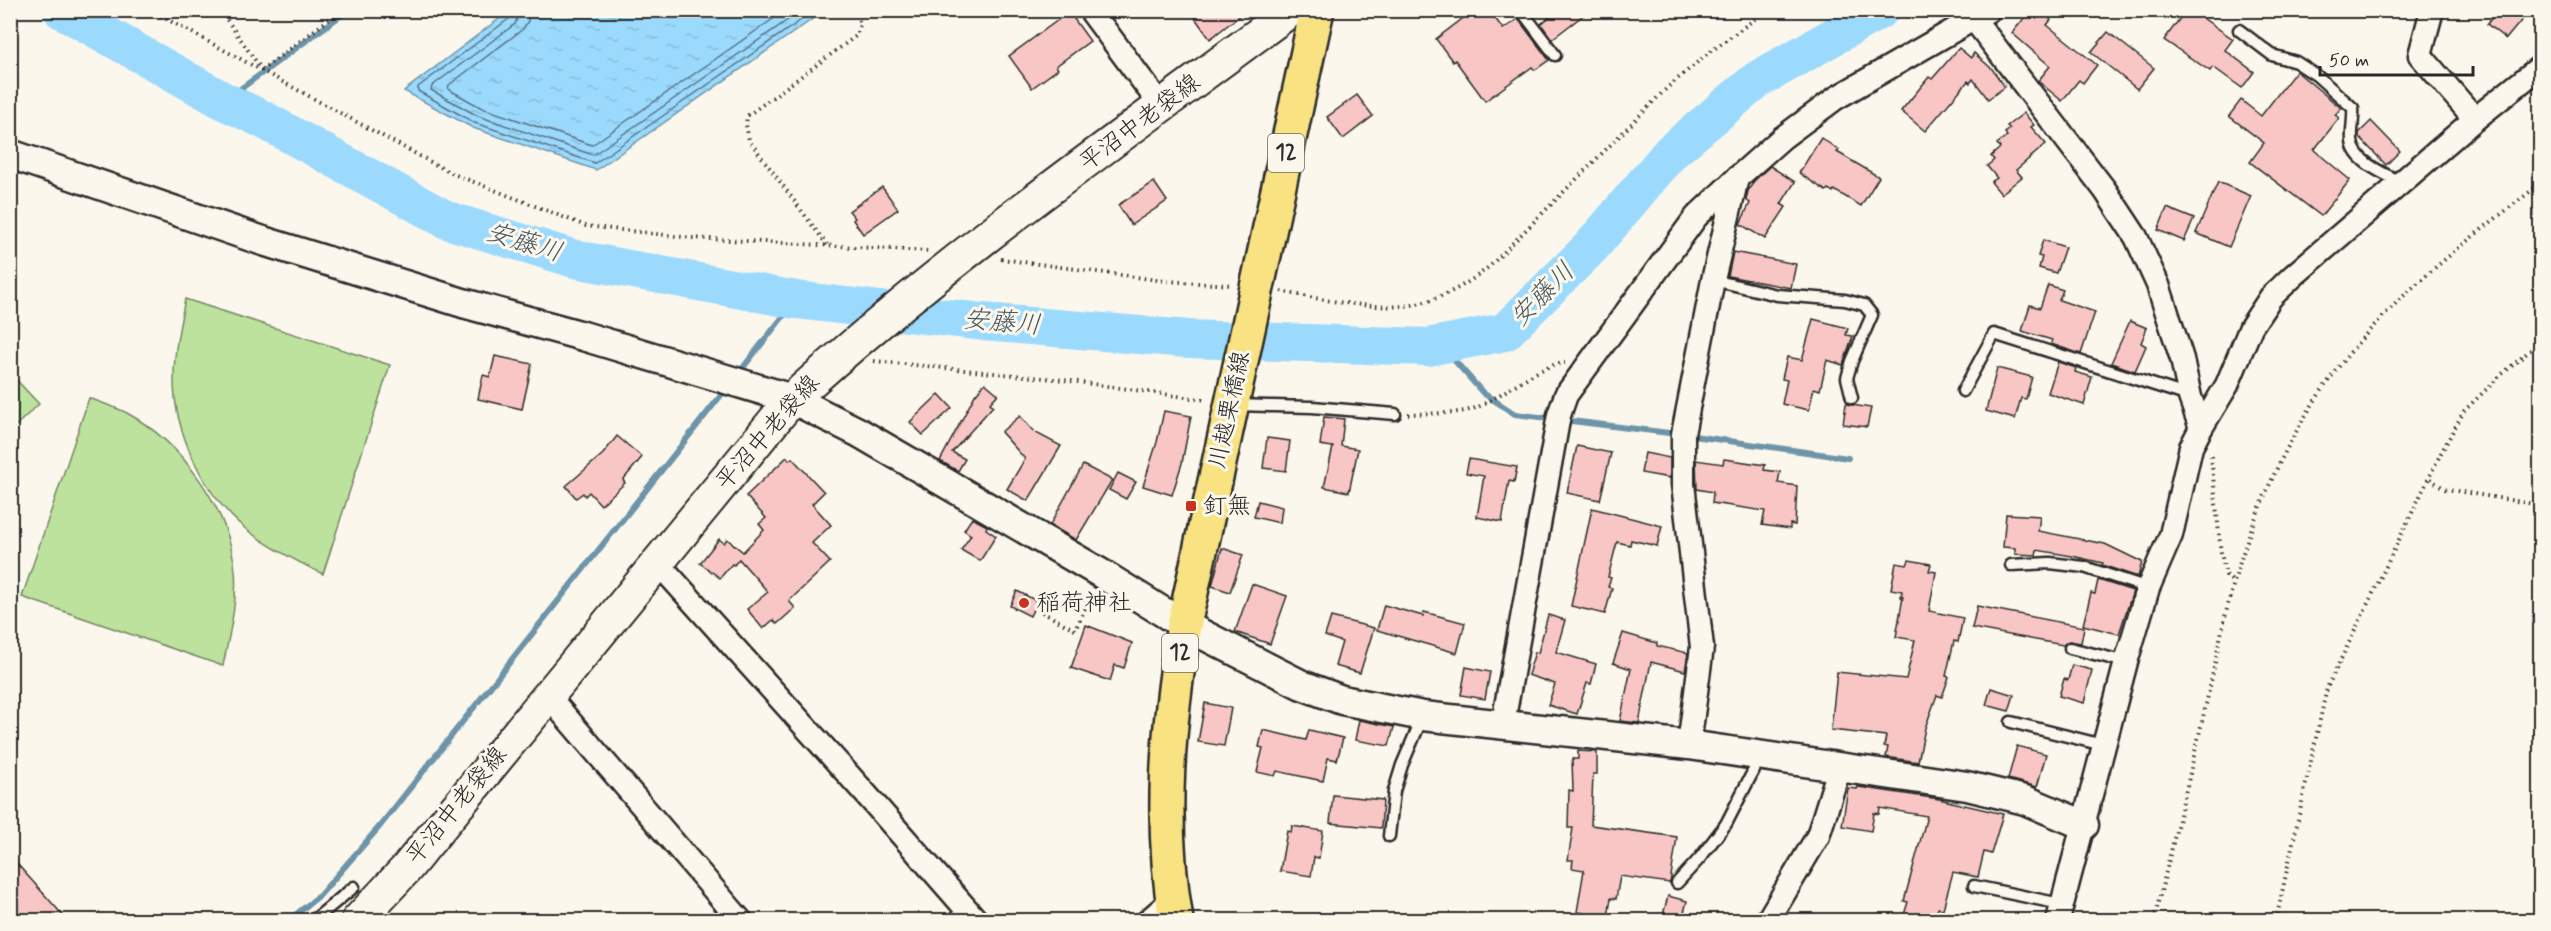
<svg xmlns="http://www.w3.org/2000/svg" width="2551" height="931" font-family="Mynerve,'Klee One',sans-serif">
  <defs>
    <pattern id="water-ripples" width="26" height="14" patternUnits="userSpaceOnUse" patternTransform="scale(1.5)"><rect width="26" height="14" fill="#9bdafd"/><path d="M2 4q2-2 4 0t4 0M15 11q2-2 4 0t4 0" fill="none" stroke="#86bbd9"/></pattern>
  </defs>
  <rect width="100%" height="100%" fill="#fbf7ec"/>
  <filter id="ink" filterUnits="userSpaceOnUse"><feTurbulence type="fractalNoise" baseFrequency=".0167" numOctaves="2"/><feDisplacementMap in="SourceGraphic" scale="12" xChannelSelector="R" yChannelSelector="G"/><feConvolveMatrix kernelMatrix="1 2 1 2 8 2 1 2 1" color-interpolation-filters="sRGB"/></filter>
  <g filter="url(#ink)">
    <!-- grass -->
    <g fill="#bce29d" stroke="#748664" stroke-width="1.5">
      <path d="M185,299L390,365L323,574C296,561 271,548 247,530C204,496 173,431 174,377C174,350 180,325 185,299Z"/>
      <polygon points="10,373 39,404 11,430 10,430"/>
      <path d="M89,398C101,403 115,407 127,413C182,443 229,508 235,571C238,602 229,635 223,666L22,597Z"/>
    </g>
    <!-- water -->
    <polygon fill="url(#water-ripples)" stroke="#6e94a9" stroke-width="1.5" points="809,11 814,18 596,170 473,128 404,91 508,12 507,11"/>
    <g fill="none" stroke-linecap="round" stroke-linejoin="round">
      <!-- shore -->
      <g stroke="#58717f" stroke-width="1.5">
        <polyline points="513,10 510,18 418,87 418,91 475,123 595,163 804,18 804,10"/>
        <polyline points="520,10 515,24 432,86 431,90 478,116 593,155 795,15 797,10"/>
        <polyline points="529,10 528,21 523,29 449,85 448,89 482,108 592,145 786,10"/>
      </g>
      <!-- stream -->
      <g stroke="#6e94a9" stroke-width="6">
        <polyline points="224,101 348,10"/>
        <polyline points="1441,345 1483,393 1515,414 1677,434"/>
        <polyline points="738,374 796,300"/>
        <polyline points="1687,435 1848,458"/>
        <polyline points="289,920 320,895 380,826 726,389"/>
      </g>
      <!-- river -->
      <polyline stroke="#9bdafd" stroke-width="38" points="62,10 224,101 262,119 447,220 575,259 796,300 983,322 1188,339 1428,347 1505,332 1591,247 1671,152 1757,80 1880,10"/>
    </g>
    <!-- building -->
    <g fill="#f8c7c5" stroke="#2b2b2b" stroke-width="1.5">
      <polygon points="1204,10 1247,10 1210,39 1195,18"/>
      <polygon points="1474,10 1489,10 1503,29 1518,19 1549,60 1535,70 1532,67 1485,101 1455,60 1453,62 1436,39"/>
      <polygon points="1558,10 1590,10 1552,39 1541,24"/>
      <polygon points="2031,10 2040,10 2051,20 2047,25 2097,65 2083,83 2079,80 2062,101 2038,81 2050,66 2012,33"/>
      <polygon points="2186,10 2191,10 2233,39 2225,50 2254,72 2242,88 2213,67 2210,71 2164,40"/>
      <polygon points="2498,10 2530,10 2506,39 2487,24"/>
      <polygon points="1069,12 1090,41 1056,66 1058,69 1032,88 1009,56"/>
      <polygon points="2108,32 2154,68 2137,89 2091,52"/>
      <polygon points="1959,48 1971,58 1974,53 1992,69 2005,87 1988,99 1973,79 1970,83 1968,81 1925,131 1901,111 1929,77 1932,79"/>
      <polygon points="2296,71 2341,108 2335,115 2339,118 2314,150 2350,180 2321,216 2250,162 2264,143 2229,116 2241,100 2261,116"/>
      <polygon points="1357,95 1373,116 1343,139 1327,117"/>
      <polygon points="2024,113 2034,125 2031,127 2046,144 2016,170 2022,177 2001,194 1991,182 1997,178 1987,166 1994,160 1991,156 2000,148 1997,144 2007,136 2005,133 2010,129 2007,126"/>
      <polygon points="2371,121 2400,151 2386,165 2359,137 2359,133"/>
      <polygon points="1821,138 1839,150 1837,152 1879,177 1861,206 1834,190 1833,192 1828,189 1826,191 1799,173"/>
      <polygon points="1770,166 1795,182 1781,204 1786,207 1765,239 1740,224 1750,203 1746,200 1748,191 1754,181"/>
      <polygon points="1154,182 1167,201 1131,225 1118,205"/>
      <polygon points="2218,182 2251,196 2229,247 2196,233"/>
      <polygon points="882,187 898,209 863,234 853,220 855,218 849,211"/>
      <polygon points="2167,208 2194,219 2184,241 2158,230"/>
      <polygon points="2043,240 2065,247 2056,273 2039,268 2042,257 2038,256"/>
      <polygon points="1733,252 1796,264 1791,288 1728,276"/>
      <polygon points="2048,285 2063,290 2059,300 2095,312 2081,354 2051,344 2052,340 2022,331 2030,305 2040,308"/>
      <polygon points="1813,319 1848,328 1846,335 1853,336 1843,365 1827,360 1820,390 1814,388 1809,410 1782,404 1787,380 1782,379 1787,357 1802,360"/>
      <polygon points="2130,321 2147,328 2141,343 2146,346 2135,371 2111,363"/>
      <polygon points="495,356 532,364 522,409 478,399 483,375 490,377"/>
      <polygon points="2058,362 2076,368 2075,372 2092,377 2084,405 2048,393"/>
      <polygon points="1997,368 2032,377 2026,399 2021,398 2015,419 1986,411"/>
      <polygon points="985,383 998,394 990,403 993,406 952,452 965,459 958,471 940,461 975,395"/>
      <polygon points="939,394 952,408 923,435 910,422"/>
      <polygon points="1846,404 1871,408 1867,427 1843,424"/>
      <polygon points="1164,411 1191,416 1182,463 1172,495 1143,486 1157,442"/>
      <polygon points="1020,416 1034,432 1061,446 1028,501 1007,489 1025,459 1001,432"/>
      <polygon points="1324,417 1344,419 1341,446 1358,449 1349,492 1324,487 1333,447 1320,445"/>
      <polygon points="617,436 642,457 623,480 625,483 601,505 589,492 585,496 583,493 576,498 566,486 603,454"/>
      <polygon points="1267,438 1290,441 1286,471 1263,468"/>
      <polygon points="1577,446 1611,453 1600,500 1567,493"/>
      <polygon points="1645,453 1670,458 1670,478 1641,473"/>
      <polygon points="787,457 789,460 792,458 824,492 812,504 831,525 812,543 830,562 789,601 795,608 777,624 773,620 763,629 747,609 768,592 739,559 734,565 732,564 720,578 700,563 719,539 724,543 727,539 743,552 764,530 759,524 766,518 746,496"/>
      <polygon points="1469,459 1517,467 1514,482 1509,481 1502,522 1477,517 1484,476 1466,473"/>
      <polygon points="1724,459 1765,465 1764,470 1780,472 1778,483 1797,486 1795,525 1790,524 1790,529 1762,525 1765,511 1712,503 1713,492 1697,489 1696,460 1723,464"/>
      <polygon points="1083,465 1112,480 1076,540 1050,525"/>
      <polygon points="1118,473 1136,482 1126,499 1109,490"/>
      <polygon points="1258,501 1282,507 1280,523 1254,517"/>
      <polygon points="1592,508 1662,526 1657,546 1631,540 1630,545 1617,542 1608,577 1611,578 1608,587 1612,588 1605,614 1571,606"/>
      <polygon points="2006,514 2040,516 2038,531 2105,544 2142,562 2138,577 2102,565 2103,563 2072,556 2037,550 2036,555 2015,554 2015,548 2003,547"/>
      <polygon points="972,518 987,526 986,529 996,536 980,561 961,550 971,535 964,530"/>
      <polygon points="1222,548 1243,555 1230,592 1212,586"/>
      <polygon points="1909,560 1931,564 1929,571 1936,572 1929,611 1963,618 1958,642 1954,641 1946,676 1949,677 1942,697 1937,695 1925,728 1918,762 1886,757 1888,747 1884,746 1886,736 1831,730 1837,672 1906,679 1915,640 1896,637 1903,597 1901,597 1902,591 1891,589 1896,563 1907,565"/>
      <polygon points="2098,580 2133,591 2119,634 2083,625 2091,593 2095,594"/>
      <polygon points="1252,584 1287,596 1270,644 1235,632"/>
      <polygon points="1017,591 1037,601 1030,616 1010,606"/>
      <polygon points="1384,605 1423,616 1424,612 1465,623 1457,653 1377,630"/>
      <polygon points="1977,606 2084,627 2081,643 2069,641 2063,645 1972,628"/>
      <polygon points="1548,615 1565,620 1556,652 1596,664 1591,684 1587,683 1577,714 1548,705 1555,684 1528,675 1535,652 1538,653"/>
      <polygon points="1331,617 1374,628 1360,673 1335,666 1342,642 1325,636"/>
      <polygon points="1086,625 1132,643 1124,668 1115,665 1110,681 1071,668"/>
      <polygon points="1623,633 1657,643 1657,646 1688,653 1685,671 1651,662 1639,723 1620,721 1631,669 1613,663"/>
      <polygon points="2072,665 2092,670 2084,703 2059,696 2064,679 2068,680"/>
      <polygon points="1466,667 1490,672 1485,699 1461,695"/>
      <polygon points="1991,688 2014,695 2009,711 1986,705"/>
      <polygon points="1205,703 1231,708 1224,746 1198,742"/>
      <polygon points="1359,720 1394,727 1389,746 1355,740"/>
      <polygon points="1263,730 1306,740 1309,730 1343,738 1337,760 1328,758 1323,781 1277,771 1275,776 1257,772 1263,748 1259,747"/>
      <polygon points="2017,746 2046,754 2037,787 2008,779"/>
      <polygon points="1578,751 1597,752 1597,774 1593,774 1591,825 1677,837 1670,883 1620,876 1616,899 1611,898 1608,917 1577,912 1584,870 1572,868 1573,860 1568,860 1573,828 1568,828 1569,790 1573,791 1572,759 1578,759"/>
      <polygon points="1858,787 1939,799 2003,814 1991,854 1984,852 1978,877 1953,872 1943,909 1938,908 1934,921 1902,921 1908,902 1904,901 1927,816 1880,808 1879,814 1874,813 1871,831 1842,826 1848,788 1857,789"/>
      <polygon points="1333,795 1383,800 1381,828 1330,823"/>
      <polygon points="1292,826 1323,831 1319,858 1314,857 1311,876 1280,871 1287,831 1291,832"/>
      <polygon points="10,856 68,921 10,921"/>
      <polygon points="1668,896 1687,901 1682,920 1663,915"/>
    </g>
    <g fill="none" stroke-linecap="round" stroke-linejoin="round">
      <!-- service casing -->
      <g stroke="#2b2b2b" stroke-width="15">
        <g id="service">
          <polyline points="1521,10 1555,55"/>
          <path d="M2239,30L2272,55L2296,62L2316,75L2353,108C2354,119 2351,130 2352,141C2354,162 2385,174 2401,182"/>
          <polyline points="1713,280 1777,295 1845,300 1864,305 1872,315 1852,361 1847,378 1852,398"/>
          <polyline points="1963,391 1994,334 2189,396"/>
          <polyline points="1235,405 1312,407 1395,414"/>
          <polyline points="2011,565 2050,563 2084,567 2148,588"/>
          <polyline points="2070,648 2126,662"/>
          <polyline points="2011,722 2103,745"/>
          <polyline points="10,741 11,742"/>
          <polyline points="1389,836 1394,791 1402,765 1423,716"/>
          <polyline points="1677,883 1700,858 1726,824 1760,758"/>
          <polyline points="1974,886 2061,904"/>
          <polyline points="314,920 354,887"/>
        </g>
      </g>
      <!-- minor casing -->
      <g stroke="#2b2b2b" stroke-width="27">
        <g id="minor">
          <polyline points="1090,10 1162,107"/>
          <polyline points="1967,10 2105,190 2136,237 2158,285 2182,359 2190,397 2201,428 2191,447 2171,535 2148,588 2126,662 2058,920"/>
          <polyline points="2432,10 2420,55 2475,119"/>
          <polyline points="2201,428 2227,385 2251,327 2271,297 2293,276 2475,119 2540,67"/>
          <polyline points="658,563 864,792 976,920"/>
          <polyline points="548,696 740,920"/>
          <polyline points="1503,723 1559,415 1566,395 1696,217 1737,178 1782,138 1836,98 1989,10"/>
          <polyline points="1689,745 1702,647 1683,484 1683,434 1713,280 1737,178"/>
          <polyline points="1149,920 1172,900"/>
          <polyline points="1768,920 1818,836 1840,766"/>
        </g>
      </g>
      <!-- tertiary casing -->
      <g stroke="#2b2b2b" stroke-width="33">
        <polyline id="tertiary" points="10,154 263,241 463,303 583,336 792,399 858,432 1102,574 1184,625 1302,685 1342,700 1423,716 1689,745 1967,786 2025,800 2084,825"/>
      </g>
      <!-- secondary casing -->
      <g stroke="#2b2b2b" stroke-width="36">
        <path id="secondary" d="M358,920L406,869L792,399C948,257 1122,136 1291,10"/>
      </g>
      <!-- primary casing -->
      <g stroke="#2b2b2b" stroke-width="38">
        <path id="primary" d="M1176,920C1159,819 1168,726 1184,625L1317,10"/>
      </g>
      <!-- path -->
      <g stroke="#2b2b2b" stroke-width="4" stroke-dasharray="1.5 4.5" stroke-linecap="butt">
        <polyline points="150,10 451,173 586,226 692,238 928,251"/>
        <polyline points="220,10 262,70 341,10"/>
        <polyline points="827,245 749,140 746,125 747,116 856,36 860,25 856,10"/>
        <polyline points="1001,259 1165,281 1232,285"/>
        <path d="M1281,291C1317,299 1381,312 1417,304C1445,297 1468,284 1490,266L1667,88L1706,55L1767,10"/>
        <polyline points="874,361 1064,380 1206,400"/>
        <path d="M1408,414C1428,413 1461,415 1478,407C1502,396 1542,363 1565,363"/>
        <polyline points="2211,456 2221,553 2226,575 2234,583"/>
        <polyline points="2430,479 2445,489 2540,505"/>
        <polyline points="1042,612 1075,630 1092,595"/>
        <path d="M2154,920C2171,851 2188,783 2204,713C2215,666 2223,618 2237,572C2260,495 2297,418 2348,355C2403,288 2472,237 2540,184"/>
        <polyline points="2276,920 2327,688 2441,453 2464,411 2501,375 2540,342"/>
      </g>
      <!-- service -->
      <use href="#service" stroke="#fbf7ec" stroke-width="10"/>
      <!-- minor -->
      <use href="#minor" stroke="#fbf7ec" stroke-width="22"/>
      <!-- tertiary -->
      <use href="#tertiary" stroke="#fbf7ec" stroke-width="28"/>
      <!-- secondary -->
      <use href="#secondary" stroke="#fbf7ec" stroke-width="32"/>
      <!-- primary -->
      <use href="#primary" stroke="#f8e281" stroke-width="33"/>
    </g>
  </g>
  <!-- markers -->
  <g fill="#c8321e" stroke="#fbf7ec" stroke-width="2">
    <rect x="1185" y="500" width="12" height="12" rx="3"/>
    <circle cx="1024" cy="603" r="6"/>
  </g>
  <g text-anchor="middle" dominant-baseline="central" stroke-width="6" stroke-linejoin="round" paint-order="stroke">
    <!-- shield labels -->
    <g fill="#fbf7ec" stroke="#696865" stroke-width="1.5">
      <rect x="1268" y="134" width="36" height="38" rx="4.5"/>
      <rect x="1162" y="634" width="36" height="38" rx="4.5"/>
    </g>
    <g font-size="22" font-weight="bold" fill="#2b2b2b">
      <text x="1286" y="153">12</text>
      <text x="1180" y="653">12</text>
    </g>
    <!-- street labels -->
    <g font-size="24" fill="#2b2b2b" stroke="#fbf7ec">
      <text transform="translate(1140 123) rotate(-37)">平沼中老袋線</text>
      <text transform="translate(1230 410) rotate(-78)">川越栗橋線</text>
      <text transform="translate(768 433) rotate(-49)">平沼中老袋線</text>
      <text transform="translate(457 806) rotate(-51)">平沼中老袋線</text>
    </g>
    <!-- poi labels -->
    <g font-size="24" fill="#2b2b2b" stroke="#fbf7ec" text-anchor="start">
      <text x="1203" y="506">釘無</text>
      <text x="1036" y="603">稲荷神社</text>
    </g>
    <!-- water labels -->
    <g font-size="26" font-style="italic" fill="#475760" stroke="#fbf7ec">
      <text transform="translate(524 243) rotate(17)">安藤川</text>
      <text transform="translate(1543 295) rotate(-45)">安藤川</text>
      <text transform="translate(1002 323) rotate(5)">安藤川</text>
    </g>
  </g>
  <!-- margin -->
  <rect width="2551" height="931" fill="none" stroke="#fbf7ec" stroke-width="36"/>
  <rect x="18" y="18" width="2515" height="895" fill="none" stroke="#2b2b2b" stroke-width="2" filter="url(#ink)"/>
  <!-- scale -->
  <path d="M2320 66v9h153v-9" fill="none" stroke="#2b2b2b" stroke-width="3"/>
  <text x="2329" y="66" font-size="18" fill="#2b2b2b" stroke="#fbf7ec" stroke-width="4.5" paint-order="stroke">50 m</text>
</svg>
